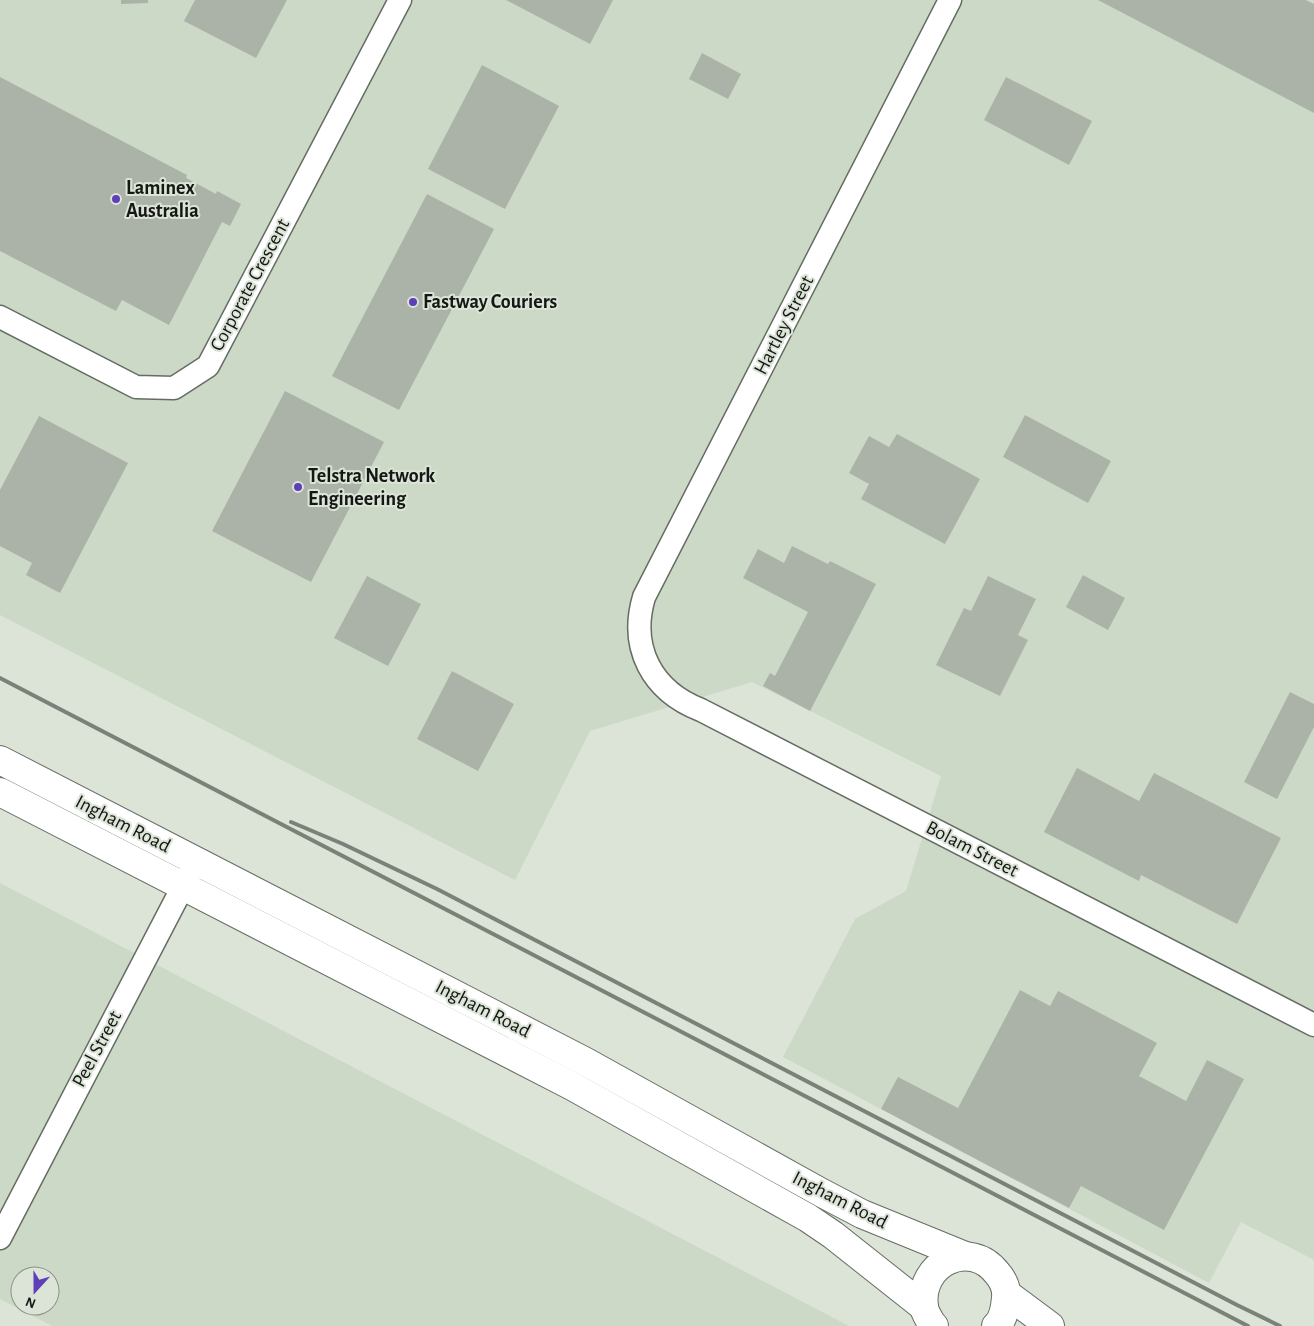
<svg xmlns="http://www.w3.org/2000/svg" width="1314" height="1326" font-family="'Alegreya Sans',sans-serif">
  <rect width="100%" height="100%" fill="#dce4d8"/>
  <!-- built -->
  <g fill="#ccd9c7" fill-rule="evenodd">
    <polygon points="0,0 1314,0 1314,1260 1241,1222 1209,1283 783,1057 855,919 906,891 941,776 752,682 590,731 515,880 0,615"/>
    <path d="M0,883L849,1326H52L0,1299ZM20,1276H50V1306H20Z"/>
  </g>
  <!-- building -->
  <g fill="#abb3a8">
    <polygon points="121,0 148,0 148,3 121,4"/>
    <polygon points="195,0 287,0 256,58 184,21"/>
    <polygon points="506,0 613,0 590,44"/>
    <polygon points="1098,0 1306,0 1314,4 1314,113"/>
    <polygon points="702,53 741,74 728,99 689,79"/>
    <polygon points="482,65 559,106 505,209 428,169"/>
    <polygon points="0,77 187,175 186,178 216,194 217,191 241,204 230,226 222,222 169,325 122,300 116,311 0,251"/>
    <polygon points="1006,77 1092,121 1069,165 984,120"/>
    <polygon points="427,194 494,229 399,410 332,376"/>
    <polygon points="285,391 384,442 311,582 212,531"/>
    <polygon points="1025,415 1111,461 1088,503 1003,457"/>
    <polygon points="39,416 128,463 60,593 26,575 32,563 0,546 0,490"/>
    <polygon points="897,434 980,479 945,544 861,499 869,484 849,473 869,436 889,447"/>
    <polygon points="792,546 828,564 830,561 876,584 810,711 763,686 770,673 775,676 808,612 743,578 758,549 784,563"/>
    <polygon points="1083,575 1125,598 1108,630 1066,607"/>
    <polygon points="367,576 421,604 388,666 334,638"/>
    <polygon points="988,576 1036,599 1018,635 1028,640 1000,696 936,665 964,608 971,611"/>
    <polygon points="452,671 514,704 478,771 417,739"/>
    <polygon points="1290,692 1314,704 1314,727 1277,799 1244,782"/>
    <polygon points="1077,768 1139,801 1154,773 1281,838 1237,924 1141,875 1139,881 1044,832"/>
    <polygon points="1020,990 1050,1006 1058,991 1157,1043 1139,1076 1186,1101 1207,1060 1244,1079 1164,1230 1081,1186 1069,1208 881,1109 898,1077 958,1108"/>
  </g>
  <g fill="none" stroke-linecap="round" stroke-linejoin="round">
    <!-- street casing -->
    <g stroke="#656d63" stroke-width="25">
      <g id="street">
        <path d="M950,0L644,597C629,648 652,691 701,710L1314,1025"/>
        <polyline points="0,317 136,387 174,388 208,366 400,0"/>
        <polyline points="0,1238 191,871"/>
      </g>
    </g>
    <!-- secondary casing -->
    <g stroke="#656d63" stroke-width="30">
      <g id="secondary">
        <polyline points="0,760 586,1062 822,1193 862,1214 965,1256"/>
        <polyline points="0,792 572,1086 808,1218 833,1235 924,1307"/>
        <polyline points="1007,1294 1050,1326"/>
        <path d="M934,1326L932,1324C929,1319 925,1313 924,1307C918,1263 970,1238 997,1273C1003,1280 1007,1289 1006,1298C1005,1308 1004,1319 996,1326"/>
      </g>
    </g>
    <!-- street -->
    <use href="#street" stroke="#fff" stroke-width="22"/>
    <!-- secondary -->
    <use href="#secondary" stroke="#fff" stroke-width="28"/>
    <!-- rail -->
    <g stroke="#7b8179" stroke-width="4">
      <polyline points="0,678 1248,1326"/>
      <polyline points="291,822 343,844 437,889 1237,1305 1280,1326"/>
    </g>
  </g>
  <!-- markers -->
  <g fill="#5e3fb8" stroke="#dce4d8" stroke-width="2">
    <circle cx="116" cy="199" r="5"/>
    <circle cx="413" cy="302" r="5"/>
    <circle cx="298" cy="487" r="5"/>
  </g>
  <g text-anchor="middle" dominant-baseline="central" stroke-width="4" stroke-linejoin="round" paint-order="stroke">
    <!-- poi labels -->
    <g font-size="20" font-weight="bold" fill="#141713" stroke="#dce4d8" text-anchor="start">
      <text x="126" y="188">Laminex<tspan x="126" dy="23">Australia</tspan></text>
      <text x="423" y="302">Fastway Couriers</text>
      <text x="308" y="476">Telstra Network<tspan x="308" dy="23">Engineering</tspan></text>
    </g>
    <!-- street labels -->
    <g font-size="20" fill="#141713" stroke="#dce4d8">
      <text transform="translate(250 285) rotate(-62)">Corporate Crescent</text>
      <text transform="translate(784 325) rotate(-63)">Hartley Street</text>
      <text transform="translate(123 824) rotate(27)">Ingham Road</text>
      <text transform="translate(972 849) rotate(27)">Bolam Street</text>
      <text transform="translate(483 1009) rotate(27)">Ingham Road</text>
      <text transform="translate(97 1049) rotate(-62)">Peel Street</text>
      <text transform="translate(840 1200) rotate(27)">Ingham Road</text>
    </g>
  </g>
  <!-- north arrow -->
  <g transform="translate(35 1291) rotate(201)"><circle r="24" fill="#dce4d8" stroke="#8c9289"/>
  <path d="M0-4L9 19L0 12L-9 19Z" fill="#5e3fb8"/>
  <text y="-8" font-size="14" font-weight="bold" text-anchor="middle" fill="#141713">N</text>
  </g>
</svg>
